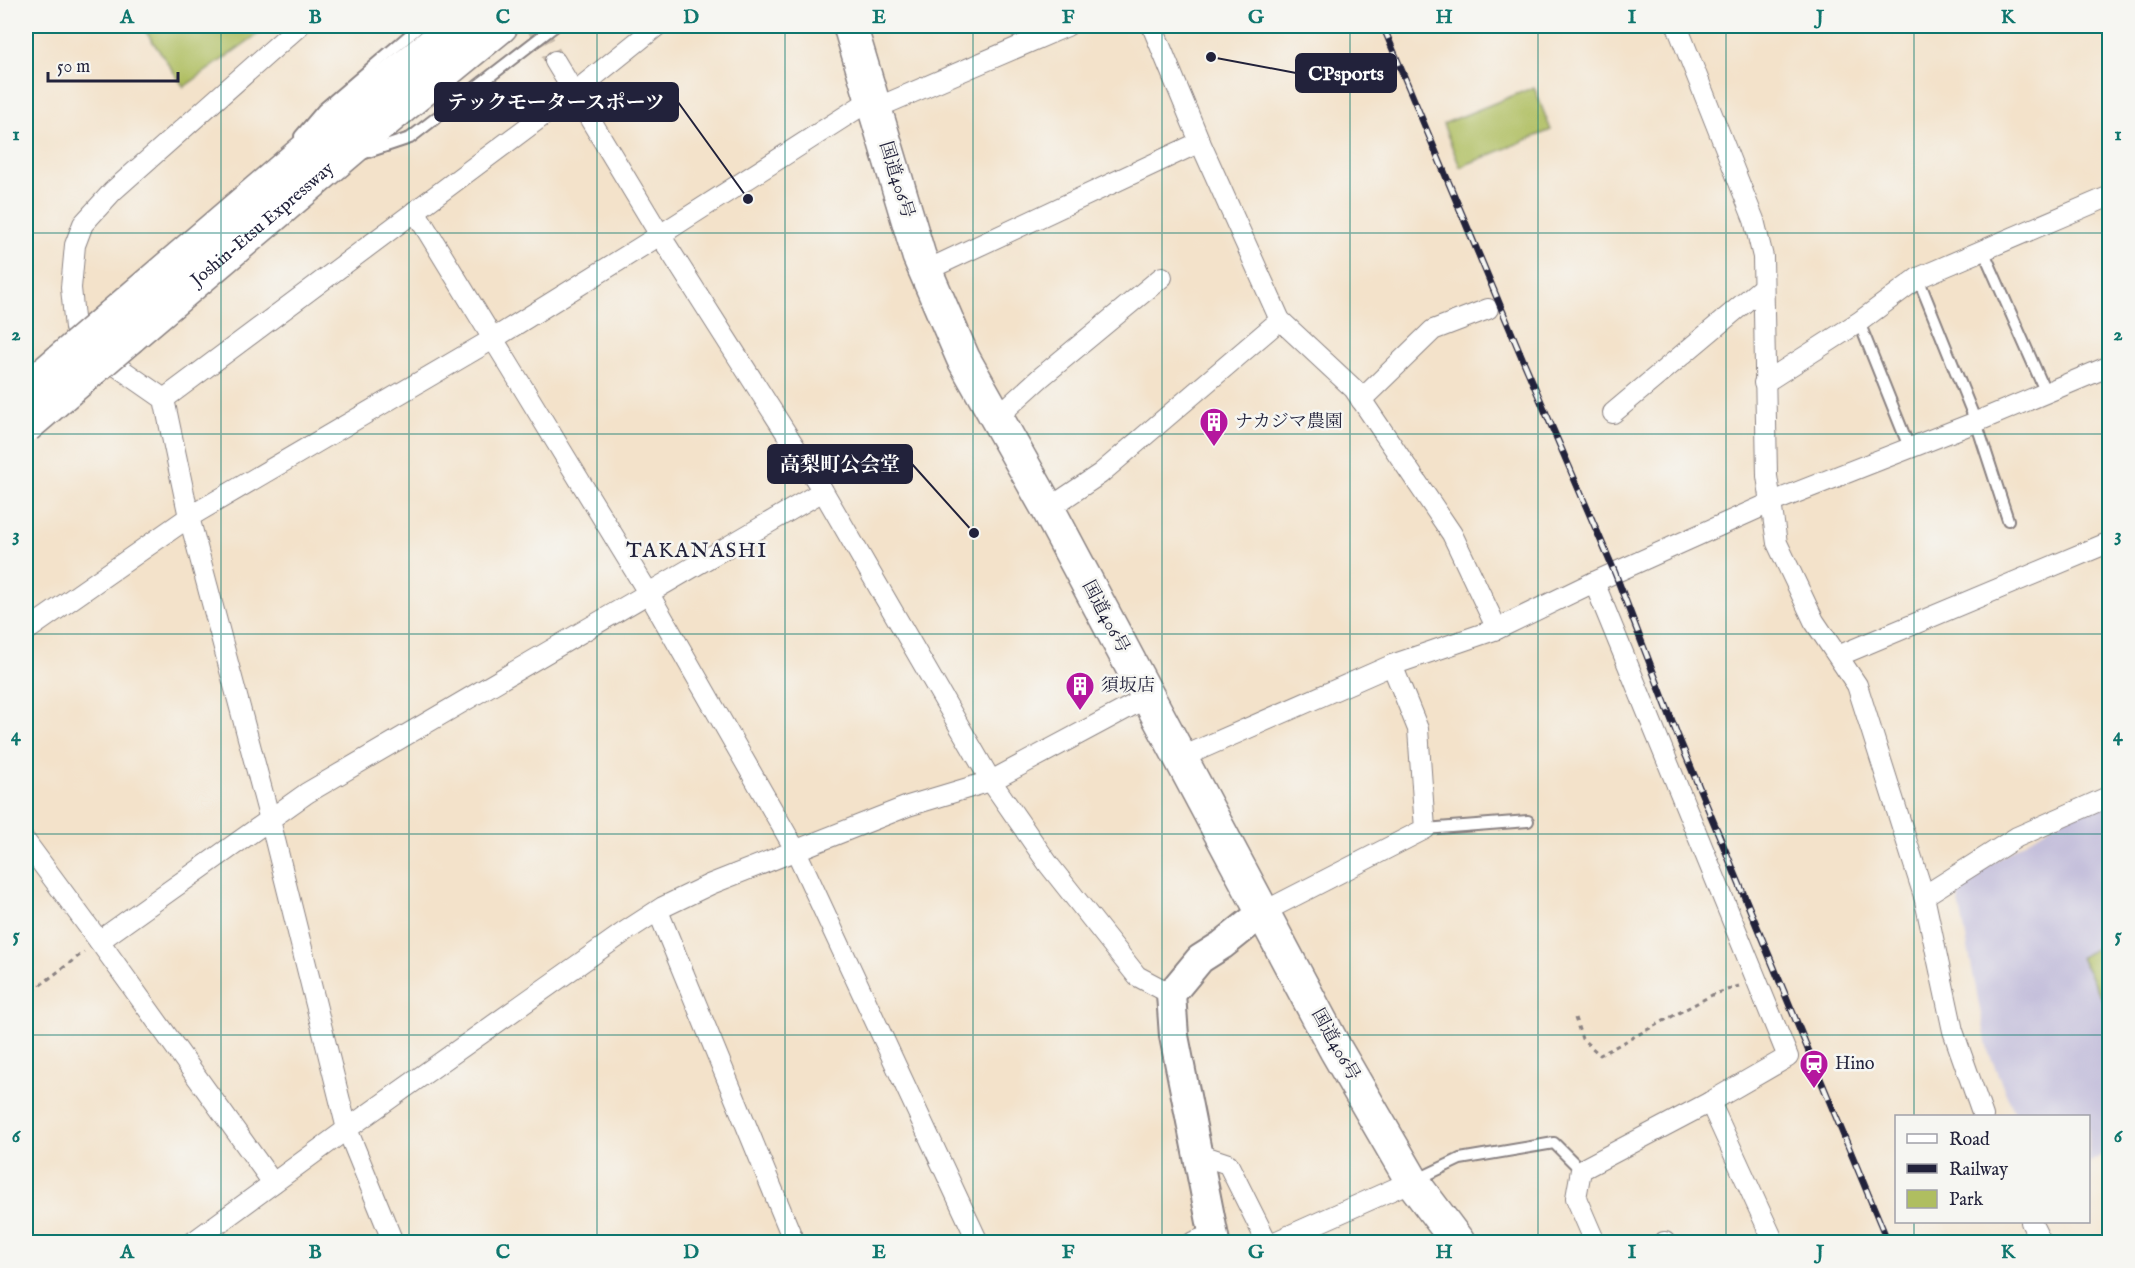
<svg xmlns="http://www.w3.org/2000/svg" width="2135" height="1268" font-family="'IM FELL English','Noto Serif JP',serif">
  <rect width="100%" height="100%" fill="#f6f6f2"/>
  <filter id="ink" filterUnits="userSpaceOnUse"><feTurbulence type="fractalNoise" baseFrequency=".0167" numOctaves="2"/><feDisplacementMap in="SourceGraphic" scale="12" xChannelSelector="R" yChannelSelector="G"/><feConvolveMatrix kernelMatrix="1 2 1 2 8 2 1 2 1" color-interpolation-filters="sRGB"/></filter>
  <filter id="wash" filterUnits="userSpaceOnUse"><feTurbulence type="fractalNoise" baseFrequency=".008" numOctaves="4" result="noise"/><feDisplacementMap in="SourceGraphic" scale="24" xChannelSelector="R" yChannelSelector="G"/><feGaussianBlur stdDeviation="1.35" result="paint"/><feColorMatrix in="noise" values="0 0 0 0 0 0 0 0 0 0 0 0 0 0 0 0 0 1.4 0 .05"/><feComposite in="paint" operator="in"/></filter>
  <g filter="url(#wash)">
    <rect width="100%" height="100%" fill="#f3e2ca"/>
    <!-- industrial -->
    <polygon fill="#c5c0db" points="2109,798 2109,1151 2089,1163 2088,1116 2016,1116 1988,1051 1956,886 2071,813"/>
    <!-- green -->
    <g fill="#afbe60" stroke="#68704e" stroke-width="1.5">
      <polygon points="142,26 269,26 184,87"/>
      <polygon points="1534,87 1551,130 1460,167 1443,124"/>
      <polygon points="2109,942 2109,1011 2080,957"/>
    </g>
  </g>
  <g filter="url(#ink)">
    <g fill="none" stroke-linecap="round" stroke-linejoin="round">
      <!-- street-tunnel -->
      <polyline stroke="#c9bcad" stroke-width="20" stroke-dasharray="20 10" stroke-linecap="butt" points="536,26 555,61"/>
      <!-- lane casing -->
      <g stroke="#8a8282" stroke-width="14">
        <g id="lane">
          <polyline points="300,136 323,109 420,26"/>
          <polyline points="365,153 410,138 555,26"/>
          <polyline points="1983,250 2046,393"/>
          <polyline points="1918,278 1976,422 2008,520"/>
          <polyline points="1859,322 1909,447"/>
          <polyline points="1425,829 1528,821"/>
          <polyline points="1416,1180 1460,1159 1554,1143 1581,1170"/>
        </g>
      </g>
      <!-- street casing -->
      <g stroke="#8a8282" stroke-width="22">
        <g id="street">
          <polyline points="299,26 113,191 83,224 75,245 71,288 75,328 85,340 105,358 164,399 189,517 270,820 347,1129 393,1242"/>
          <polyline points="1152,26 1200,142 1280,320 1354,389 1452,534 1497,629"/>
          <polyline points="1677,26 1754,220 1763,257 1767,476 1777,543 1814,621 1857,685 1924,896 1953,1031 1983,1116"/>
          <polyline points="555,61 660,235 823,491 991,781 1049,865 1137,976 1171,994"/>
          <polyline points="874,109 1067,26"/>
          <polyline points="415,211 649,594 796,851 978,1242"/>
          <polyline points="925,271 1200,142"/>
          <polyline points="1764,383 1859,322 1918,278 2110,196"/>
          <polyline points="164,399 576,91 657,26"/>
          <polyline points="1361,400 1433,330 1488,309"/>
          <polyline points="1613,413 1763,287"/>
          <polyline points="996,418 1040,378 1162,277"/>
          <polyline points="1048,509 1100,474 1280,320"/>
          <polyline points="1594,582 1788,1057 1710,1102 1581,1170 1576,1198 1595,1242"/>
          <polyline points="26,631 189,517 493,339 660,235 872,99"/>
          <polyline points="1838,656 2110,542"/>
          <polyline points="1180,758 1392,665 1497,629 1594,582 1770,503 1976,422 2110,366"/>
          <polyline points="26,842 99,941 273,1183"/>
          <polyline points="1924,896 2017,837 2110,796"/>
          <polyline points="658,911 794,1242"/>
          <polyline points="1263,912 1425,829 1418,729 1392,665"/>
          <polyline points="99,941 307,793 823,491"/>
          <polyline points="1710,1102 1774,1242"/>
          <polyline points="1198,1154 1228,1164 1267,1242"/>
          <polyline points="2031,1222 2041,1242"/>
          <polyline points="193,1242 347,1129 623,933 663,907 711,884 908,806 991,781 1148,697"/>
          <polyline points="1193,1242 1214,1234"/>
          <polyline points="1275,1242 1412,1181"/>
          <polyline points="1664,1242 1665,1242"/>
        </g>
      </g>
      <!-- secondary casing -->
      <g stroke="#8a8282" stroke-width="32">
        <polyline id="secondary" points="1215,1242 1174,1036 1171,994 1200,959 1222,945 1263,912"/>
      </g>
      <!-- highway casing -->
      <g stroke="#8a8282" stroke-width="36">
        <g id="highway">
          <polyline points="850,26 919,256 963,358 1048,509 1336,1050 1412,1181 1458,1242"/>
          <polyline points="112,316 356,107 455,26"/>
          <path id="s1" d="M130,337L375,129L501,26"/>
        </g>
      </g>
      <!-- path -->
      <g stroke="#8a8282" stroke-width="3" stroke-dasharray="4.5 4.5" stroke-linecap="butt">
        <polyline points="26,28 26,26"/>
        <polyline points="26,996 84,952"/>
        <polyline points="1575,1018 1582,1039 1600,1055 1712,995 1739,986"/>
      </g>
      <!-- lane -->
      <use href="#lane" stroke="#fff" stroke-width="10"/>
      <!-- street -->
      <use href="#street" stroke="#fff" stroke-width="20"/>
      <!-- secondary -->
      <use href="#secondary" stroke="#fff" stroke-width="28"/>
      <!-- highway -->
      <use href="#highway" stroke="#fff" stroke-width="33"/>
      <!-- rail casing -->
      <g stroke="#22223b" stroke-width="7">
        <polyline id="rail" points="1383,26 1523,360 1615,573 1677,734 1888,1242"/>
      </g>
      <!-- rail -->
      <use href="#rail" stroke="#f6f6f2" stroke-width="4.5" stroke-dasharray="14" stroke-linecap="butt"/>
      <!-- highway-bridge casing -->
      <g stroke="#8a8282" stroke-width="36" stroke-linecap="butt">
        <g id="highway-bridge">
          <polyline points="26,390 112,316"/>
          <polyline points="26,426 130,337"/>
        </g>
      </g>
      <!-- highway-bridge -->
      <use href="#highway-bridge" stroke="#fff" stroke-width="33"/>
    </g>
  </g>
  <!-- grid -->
  <path fill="none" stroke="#0f766e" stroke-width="1.5" stroke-opacity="0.55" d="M221,26V1242M409,26V1242M597,26V1242M785,26V1242M973,26V1242M1162,26V1242M1350,26V1242M1538,26V1242M1726,26V1242M1914,26V1116M26,233H2110M26,434H2110M26,634H2110M26,834H2110M26,1035H2110M1914,1222V1242"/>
  <!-- icons -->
  <defs>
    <g id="building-pin" transform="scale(1.5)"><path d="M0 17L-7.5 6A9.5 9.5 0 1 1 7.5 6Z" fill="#b5179e" stroke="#f6f6f2"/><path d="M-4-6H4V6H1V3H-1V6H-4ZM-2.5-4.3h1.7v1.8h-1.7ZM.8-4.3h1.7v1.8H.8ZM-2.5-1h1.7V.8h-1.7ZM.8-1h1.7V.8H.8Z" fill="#fff"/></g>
    <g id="station-pin" transform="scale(1.5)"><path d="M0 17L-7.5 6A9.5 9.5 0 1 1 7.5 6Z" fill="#b5179e" stroke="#f6f6f2"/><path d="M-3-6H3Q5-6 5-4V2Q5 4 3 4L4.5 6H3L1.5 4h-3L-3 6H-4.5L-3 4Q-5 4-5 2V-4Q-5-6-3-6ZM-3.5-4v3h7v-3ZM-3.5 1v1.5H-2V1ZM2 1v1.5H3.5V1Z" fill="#fff"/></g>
  </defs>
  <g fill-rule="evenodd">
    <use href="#building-pin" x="1214" y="422"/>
    <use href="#building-pin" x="1080" y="686"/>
    <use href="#station-pin" x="1814" y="1064"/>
  </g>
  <g text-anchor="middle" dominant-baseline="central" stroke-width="5" stroke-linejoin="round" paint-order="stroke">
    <!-- street labels -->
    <g font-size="18" fill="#22223b" stroke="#f6f6f2">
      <text transform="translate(896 180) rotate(73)">国道406号</text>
      <text stroke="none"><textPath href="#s1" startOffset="174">Joshin-Etsu Expressway</textPath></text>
      <text transform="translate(1105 617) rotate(62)">国道406号</text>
      <text transform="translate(1335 1045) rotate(61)">国道406号</text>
    </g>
    <!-- poi labels -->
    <g font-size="18" fill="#22223b" stroke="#f6f6f2" text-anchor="start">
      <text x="1235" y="422">ナカジマ農園</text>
      <text x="1101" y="686">須坂店</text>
      <text x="1835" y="1064">Hino</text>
    </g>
    <!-- quarter labels -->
    <g font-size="21" letter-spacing="1.5" fill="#22223b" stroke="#f6f6f2">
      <text x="697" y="551">TAKANASHI</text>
    </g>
  </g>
  <!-- callouts -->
  <path fill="none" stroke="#22223b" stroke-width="2" d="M1211 57L1296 73M748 199L678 102M974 533L912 464"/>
  <g fill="#22223b" stroke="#f6f6f2" stroke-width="2">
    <circle cx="1211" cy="57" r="6"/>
    <circle cx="748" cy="199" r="6"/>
    <circle cx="974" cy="533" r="6"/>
  </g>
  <g fill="#22223b" stroke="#22223b" stroke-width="2">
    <rect x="1296" y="54" width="100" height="38" rx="6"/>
    <rect x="435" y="83" width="243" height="38" rx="6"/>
    <rect x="768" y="445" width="144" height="38" rx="6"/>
  </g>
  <g font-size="20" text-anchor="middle" font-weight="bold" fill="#fff">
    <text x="1346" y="80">CPsports</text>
    <text x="556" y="109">テックモータースポーツ</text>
    <text x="840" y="471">高梨町公会堂</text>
  </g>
  <!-- margin -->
  <rect width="2135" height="1268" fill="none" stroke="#f6f6f2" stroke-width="66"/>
  <!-- legend -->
  <rect x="1895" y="1115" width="195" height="108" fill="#f6f6f2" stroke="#a1a1a9" stroke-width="1.5"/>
  <rect x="1907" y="1134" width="30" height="9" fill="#ffffff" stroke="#a1a1a9" stroke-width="1.5"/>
  <text x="1949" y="1145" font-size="18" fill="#22223b">Road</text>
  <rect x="1907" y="1164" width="30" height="9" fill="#22223b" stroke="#a1a1a9" stroke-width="1.5"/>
  <text x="1949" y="1175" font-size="18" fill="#22223b">Railway</text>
  <rect x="1907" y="1190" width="30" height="18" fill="#afbe60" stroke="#a1a1a9" stroke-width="1.5"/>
  <text x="1949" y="1205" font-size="18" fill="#22223b">Park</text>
  <!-- scale -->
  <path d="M48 72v9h130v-9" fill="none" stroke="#22223b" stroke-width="3"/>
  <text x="57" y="72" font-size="18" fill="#22223b" stroke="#f6f6f2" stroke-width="4.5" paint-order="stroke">50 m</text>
  <rect x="33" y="33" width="2069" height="1202" fill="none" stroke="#0f766e" stroke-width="2"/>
  <g font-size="20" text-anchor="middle" font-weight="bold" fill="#0f766e">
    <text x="127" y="23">A</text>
    <text x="315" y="23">B</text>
    <text x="503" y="23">C</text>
    <text x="691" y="23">D</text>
    <text x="879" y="23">E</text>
    <text x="1068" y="23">F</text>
    <text x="1256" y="23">G</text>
    <text x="1444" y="23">H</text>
    <text x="1632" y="23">I</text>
    <text x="1820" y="23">J</text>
    <text x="2008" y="23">K</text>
    <text x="16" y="140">1</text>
    <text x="2118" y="140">1</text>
    <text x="16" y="340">2</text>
    <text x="2118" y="340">2</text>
    <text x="16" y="541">3</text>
    <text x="2118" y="541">3</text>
    <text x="16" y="741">4</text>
    <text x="2118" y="741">4</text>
    <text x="16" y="941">5</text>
    <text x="2118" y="941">5</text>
    <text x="16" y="1142">6</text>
    <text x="2118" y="1142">6</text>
    <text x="127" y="1258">A</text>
    <text x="315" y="1258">B</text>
    <text x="503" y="1258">C</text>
    <text x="691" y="1258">D</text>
    <text x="879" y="1258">E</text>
    <text x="1068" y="1258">F</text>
    <text x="1256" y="1258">G</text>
    <text x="1444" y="1258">H</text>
    <text x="1632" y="1258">I</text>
    <text x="1820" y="1258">J</text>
    <text x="2008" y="1258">K</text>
  </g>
</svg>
